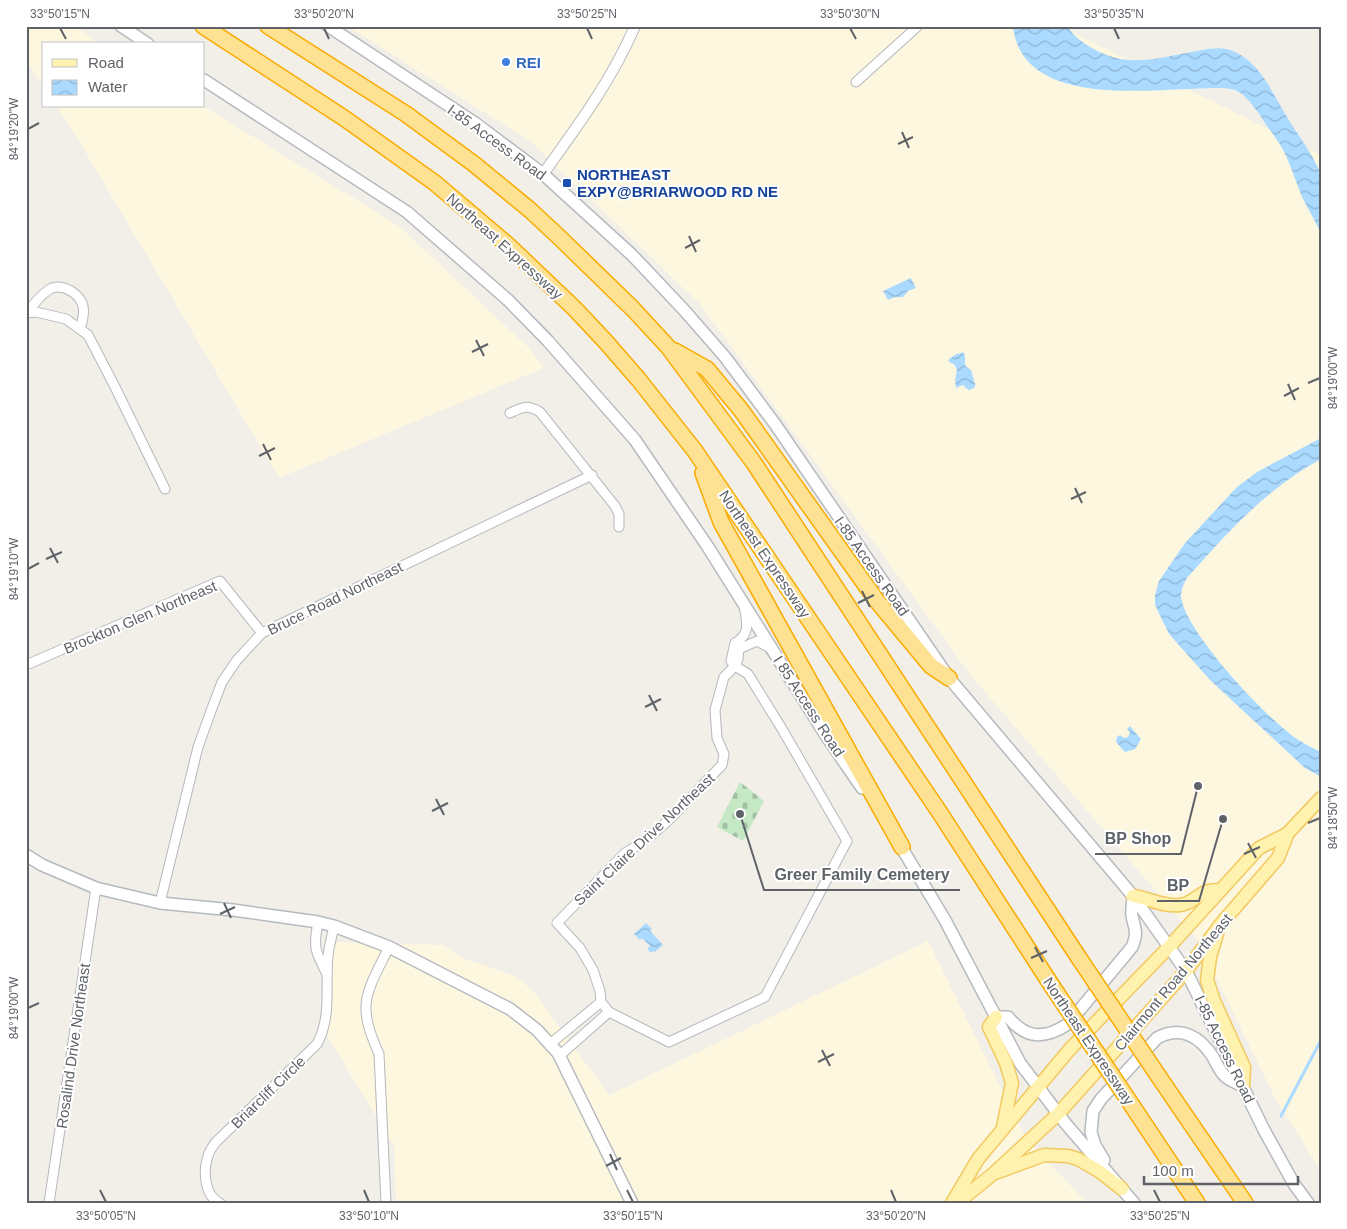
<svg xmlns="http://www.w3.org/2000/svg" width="1347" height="1229" font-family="Helvetica,sans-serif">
  <defs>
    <pattern id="cemetery-stones" width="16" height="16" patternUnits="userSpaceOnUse" patternTransform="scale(1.25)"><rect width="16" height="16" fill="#c5e8c5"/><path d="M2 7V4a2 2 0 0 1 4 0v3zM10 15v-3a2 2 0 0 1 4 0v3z" fill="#a3c0a4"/></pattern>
    <pattern id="water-waves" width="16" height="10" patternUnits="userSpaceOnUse" patternTransform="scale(1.25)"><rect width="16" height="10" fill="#aadaff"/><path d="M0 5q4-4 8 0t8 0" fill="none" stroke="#8eb4d2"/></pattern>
  </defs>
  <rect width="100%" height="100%" fill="#f1efe8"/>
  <!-- commercial -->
  <g fill="#fef7e0">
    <polygon points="26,26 75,26 101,44 44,44 44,86 26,60"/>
    <polygon points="347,26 1060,26 1321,155 1321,1171 1276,1100 1197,939 972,677 700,304 531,142"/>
    <polygon points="57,106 203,106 399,226 529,348 544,368 279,478 79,141"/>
    <polygon points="928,941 1026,1139 1087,1203 396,1203 394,1146 325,1032 328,942 443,945 463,958 515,976 534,992 609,1095"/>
  </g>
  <!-- cemetery -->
  <polygon fill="url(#cemetery-stones)" points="740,782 764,801 743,841 717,827"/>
  <!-- water -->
  <g fill="url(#water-waves)">
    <path d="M1013,26H1067C1073,36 1082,42 1092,48C1132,71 1162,56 1203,50C1213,48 1223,47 1233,51C1261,63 1272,93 1287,117C1298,136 1312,152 1320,172C1323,181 1321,221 1321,233C1315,222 1309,210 1303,199C1295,181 1290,160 1279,143C1273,134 1266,125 1260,115C1253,106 1247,96 1237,91C1227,86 1199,89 1188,89C1134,91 1021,103 1013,26Z"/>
    <polygon points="911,278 916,288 908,291 903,297 895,297 888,300 883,291"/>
    <path d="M963,352L965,356V365C974,374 970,367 974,380C975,387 976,379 975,387L970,390L967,389L963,385L956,388L955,381L957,370L954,364L950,363L948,360L958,353L959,354Z"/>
    <path d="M1321,438V459C1267,488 1227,533 1187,578C1184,584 1181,589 1181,596C1184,631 1265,716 1294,737C1303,743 1312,748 1321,752V777L1305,768L1210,680L1169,634L1155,605V595L1159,581L1185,543L1237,487L1257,472Z"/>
    <polygon points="1130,726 1141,739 1135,749 1125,752 1116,742 1117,737 1120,735 1124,738 1128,737 1130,732 1127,729"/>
    <polygon points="646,923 652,929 650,931 663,945 655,952 653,951 651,953 647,949 650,946 642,938 640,940 634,934"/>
  </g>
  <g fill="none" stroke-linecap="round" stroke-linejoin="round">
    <!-- stream -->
    <polyline stroke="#aadaff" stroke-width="3" points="1281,1116 1321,1040"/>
    <!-- minor casing -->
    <g stroke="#b5b8bc" stroke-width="11">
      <g id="minor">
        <polyline points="856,82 918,26"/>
        <polyline points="26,313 36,312 66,319 88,335 115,387 165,489"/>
        <path d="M26,313C33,306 42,292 52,288C64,284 80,294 83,306C85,314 82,322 80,329"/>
        <path d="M510,413C523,407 527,404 540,412L615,506L619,514V527"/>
        <path d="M744,606C747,622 751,634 735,643L731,661L735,666L738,659L739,649L757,641L772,649"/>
        <polyline points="26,665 220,581 262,633"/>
        <path d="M735,666L748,674L782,729L847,841L765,997L669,1042L609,1012L601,1002L600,991L593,970L580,948L557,923L625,853C663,832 692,795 722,765L724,754L717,738L715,710L724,677Z"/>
        <polyline points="160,903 198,747 211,711 222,682 237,660 262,633 592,475"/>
        <path d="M318,922C313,948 315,951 327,974"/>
        <polyline points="550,1044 601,1002"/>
        <polyline points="559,1056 609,1012"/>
        <polyline points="49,1203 96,888"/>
        <path d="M220,1203C204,1196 203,1170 208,1156C209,1151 213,1146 216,1142L317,1044C332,1017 325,986 328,956C329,946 332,936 334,926"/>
        <path d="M386,1203L379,1054C373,1040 366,1024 366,1009C365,989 381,965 389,947"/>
      </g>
    </g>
    <!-- tertiary casing -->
    <g stroke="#b5b8bc" stroke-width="12">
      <path id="tertiary" d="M543,174C577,127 612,80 635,26"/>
    </g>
    <!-- secondary casing -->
    <g stroke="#b6babf" stroke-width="14">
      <g id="secondary">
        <polyline points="121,26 148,44"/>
        <polyline points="328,26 475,123 543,174 632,255 684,310 725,357 775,424 949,678 1133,896 1186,971 1264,1130 1294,1184 1308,1203"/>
        <polyline points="204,80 407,212 508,300 548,341 635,440 708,547 827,737 862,788"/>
        <polyline points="897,840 945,920 1020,1063 1066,1124 1134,1203"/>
        <polyline points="26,855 42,865 96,888 160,903 233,910 318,922 334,926 389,947 510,1009 537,1030 558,1053 632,1203"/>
        <path d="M996,1017H1008C1027,1040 1045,1039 1068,1024L1132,947C1138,933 1135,930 1132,916C1131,910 1133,902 1133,896"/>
        <path d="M1104,1160L1095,1145L1091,1132L1093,1111L1101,1099L1157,1038C1181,1025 1200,1037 1213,1057C1216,1063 1219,1069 1223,1074C1227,1080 1237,1083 1243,1086"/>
      </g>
    </g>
    <!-- primary casing -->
    <g stroke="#f2c960" stroke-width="15">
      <g id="primary">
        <path d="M1133,896C1149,898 1163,907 1180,905C1190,904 1196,897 1205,892C1209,890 1216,890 1221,890"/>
        <polyline points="1217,934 1210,957 1207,980 1214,1001 1244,1067 1243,1086"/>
        <polyline points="996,1017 989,1027 1006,1063 1012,1083 1003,1127"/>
        <polyline points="998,1172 1044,1155 1068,1156 1078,1159 1099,1171 1122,1189"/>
        <polyline points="952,1203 978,1159 1070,1049 1169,947 1259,848 1287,834 1321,798"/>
        <polyline points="957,1203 993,1174 1058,1114 1186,971 1220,925 1278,858 1288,833"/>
      </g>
    </g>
    <!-- motorway casing -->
    <g stroke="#f9ab00" stroke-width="18">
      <g id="motorway">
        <polyline points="203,26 344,118 435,183 509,246 575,309 606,342 639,380 695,451 940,813 1052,986"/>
        <polyline points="268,26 406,114 474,164 530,210 559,237 633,309 669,348 754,463 1079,958"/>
        <polyline points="675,351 707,369 741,410 877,601 931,666 949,678"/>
        <polyline points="703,473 721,522 902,847"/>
        <polyline points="1159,1077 1245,1203"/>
        <polyline points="1133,1107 1197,1203"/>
      </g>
    </g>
    <!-- minor -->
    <use href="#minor" stroke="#fff" stroke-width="9"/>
    <!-- tertiary -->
    <use href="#tertiary" stroke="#fff" stroke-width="10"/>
    <!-- secondary -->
    <use href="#secondary" stroke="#fff" stroke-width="11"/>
    <!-- primary -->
    <use href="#primary" stroke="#fff2af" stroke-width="12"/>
    <!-- motorway -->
    <use href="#motorway" stroke="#fde293" stroke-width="15"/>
    <!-- motorway-bridge casing -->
    <g stroke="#f9ab00" stroke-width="18" stroke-linecap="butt">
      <g id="motorway-bridge">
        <polyline points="1079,958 1159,1077"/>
        <polyline points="1052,986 1133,1107"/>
      </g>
    </g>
    <!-- motorway-bridge -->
    <use href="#motorway-bridge" stroke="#fde293" stroke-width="15"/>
  </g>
  <!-- ticks -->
  <path fill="none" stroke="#5f6368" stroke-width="2" d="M60,28L66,39M324,28L329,39M587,28L592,39M850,28L856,39M1114,28L1119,39M28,129L39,123M902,132L909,148M898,144L913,137M689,236L696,252M685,248L700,240M476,340L484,356M472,352L488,344M1308,383L1320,378M1288,384L1295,400M1284,396L1299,388M263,444L271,460M259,456L275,448M1075,488L1082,503M1071,499L1086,492M50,548L58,563M46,559L62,552M28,569L39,563M862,591L870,607M858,603L874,595M649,695L657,711M645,707L661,699M436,799L444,815M432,811L448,803M1308,823L1320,818M1248,843L1256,858M1244,854L1260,847M224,903L231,918M220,914L235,907M1035,947L1043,962M1031,958L1047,951M28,1008L39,1003M822,1050L830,1066M818,1062L834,1054M610,1154L617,1170M606,1166L621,1158M100,1190L106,1202M364,1190L369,1202M627,1190L633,1202M891,1190L896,1202M1154,1190L1160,1202"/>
  <!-- markers -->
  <circle fill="#3f7fe0" stroke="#fff" stroke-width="2" cx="506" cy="62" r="5"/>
  <rect fill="#1a4fb4" stroke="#fff" stroke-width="2" x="562" y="178" width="10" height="10" rx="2.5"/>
  <g text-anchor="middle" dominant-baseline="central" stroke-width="4" stroke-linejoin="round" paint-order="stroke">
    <!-- shop labels -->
    <g font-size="15" font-weight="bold" fill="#366cbe" stroke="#fff" text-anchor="start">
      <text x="516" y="62">REI</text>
    </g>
    <!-- street labels -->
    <g font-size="15" fill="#5f6368" stroke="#fff">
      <text transform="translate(497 142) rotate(36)">I-85 Access Road</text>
      <text transform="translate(505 246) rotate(42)">Northeast Expressway</text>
      <text transform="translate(765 554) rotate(56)">Northeast Expressway</text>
      <text transform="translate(872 566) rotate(55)">I-85 Access Road</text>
      <text transform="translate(335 598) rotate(-26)">Bruce Road Northeast</text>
      <text transform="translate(140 617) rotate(-23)">Brockton Glen Northeast</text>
      <text transform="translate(809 706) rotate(57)">I 85 Access Road</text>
      <text transform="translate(644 839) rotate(-43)">Saint Claire Drive Northeast</text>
      <text transform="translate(1173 982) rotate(-50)">Clairmont Road Northeast</text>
      <text transform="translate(1089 1041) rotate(56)">Northeast Expressway</text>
      <text transform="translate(73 1046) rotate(-82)">Rosalind Drive Northeast</text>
      <text transform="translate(1225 1049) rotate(64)">I-85 Access Road</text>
      <text transform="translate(268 1092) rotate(-44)">Briarcliff Circle</text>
    </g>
    <!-- transit labels -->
    <g font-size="15" font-weight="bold" fill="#164399" stroke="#fff" text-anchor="start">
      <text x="577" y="174">NORTHEAST<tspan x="577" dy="17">EXPY@BRIARWOOD RD NE</tspan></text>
    </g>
  </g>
  <!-- callouts -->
  <path fill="none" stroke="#5f6368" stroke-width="2" d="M1198 786L1181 854H1095M740 814L764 890H960M1223 819L1199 901H1157"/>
  <g fill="#5f6368" stroke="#fff" stroke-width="2">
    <circle cx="1198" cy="786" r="5"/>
    <circle cx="740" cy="814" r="5"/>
    <circle cx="1223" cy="819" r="5"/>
  </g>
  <g font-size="16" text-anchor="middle" font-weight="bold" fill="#5f6368" stroke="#fff" stroke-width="4" stroke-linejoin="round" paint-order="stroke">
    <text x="1138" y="844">BP Shop</text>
    <text x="862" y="880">Greer Family Cemetery</text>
    <text x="1178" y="891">BP</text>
  </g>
  <!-- border -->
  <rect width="1347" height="1229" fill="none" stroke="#ffffff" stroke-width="55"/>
  <!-- legend -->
  <rect x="42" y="42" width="162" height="65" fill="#ffffff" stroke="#bfc1c3"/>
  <rect x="52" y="59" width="25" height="8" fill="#fff2af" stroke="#bfc1c3"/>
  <text x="88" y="68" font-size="15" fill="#5f6368">Road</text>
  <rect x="52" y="80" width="25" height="15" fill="url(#water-waves)" stroke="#bfc1c3"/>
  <text x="88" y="92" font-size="15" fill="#5f6368">Water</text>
  <!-- scale -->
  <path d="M1144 1176v8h154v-8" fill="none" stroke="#5f6368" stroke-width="2.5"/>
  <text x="1152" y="1176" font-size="15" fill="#5f6368" stroke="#ffffff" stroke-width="4" paint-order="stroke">100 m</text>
  <rect x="28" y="28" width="1292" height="1174" fill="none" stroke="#5f6368" stroke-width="2"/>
  <g font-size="12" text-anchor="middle" fill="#5f6368">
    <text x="60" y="18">33°50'15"N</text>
    <text x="324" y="18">33°50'20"N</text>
    <text x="587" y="18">33°50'25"N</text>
    <text x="850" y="18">33°50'30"N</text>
    <text x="1114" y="18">33°50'35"N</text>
    <text transform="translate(14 129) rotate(-90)" y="4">84°19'20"W</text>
    <text transform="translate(1333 378) rotate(-90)" y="4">84°19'00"W</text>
    <text transform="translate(14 569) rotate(-90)" y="4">84°19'10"W</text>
    <text transform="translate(1333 818) rotate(-90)" y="4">84°18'50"W</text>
    <text transform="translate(14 1008) rotate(-90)" y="4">84°19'00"W</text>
    <text x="106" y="1220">33°50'05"N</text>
    <text x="369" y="1220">33°50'10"N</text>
    <text x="633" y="1220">33°50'15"N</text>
    <text x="896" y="1220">33°50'20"N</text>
    <text x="1160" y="1220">33°50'25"N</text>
  </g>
</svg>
